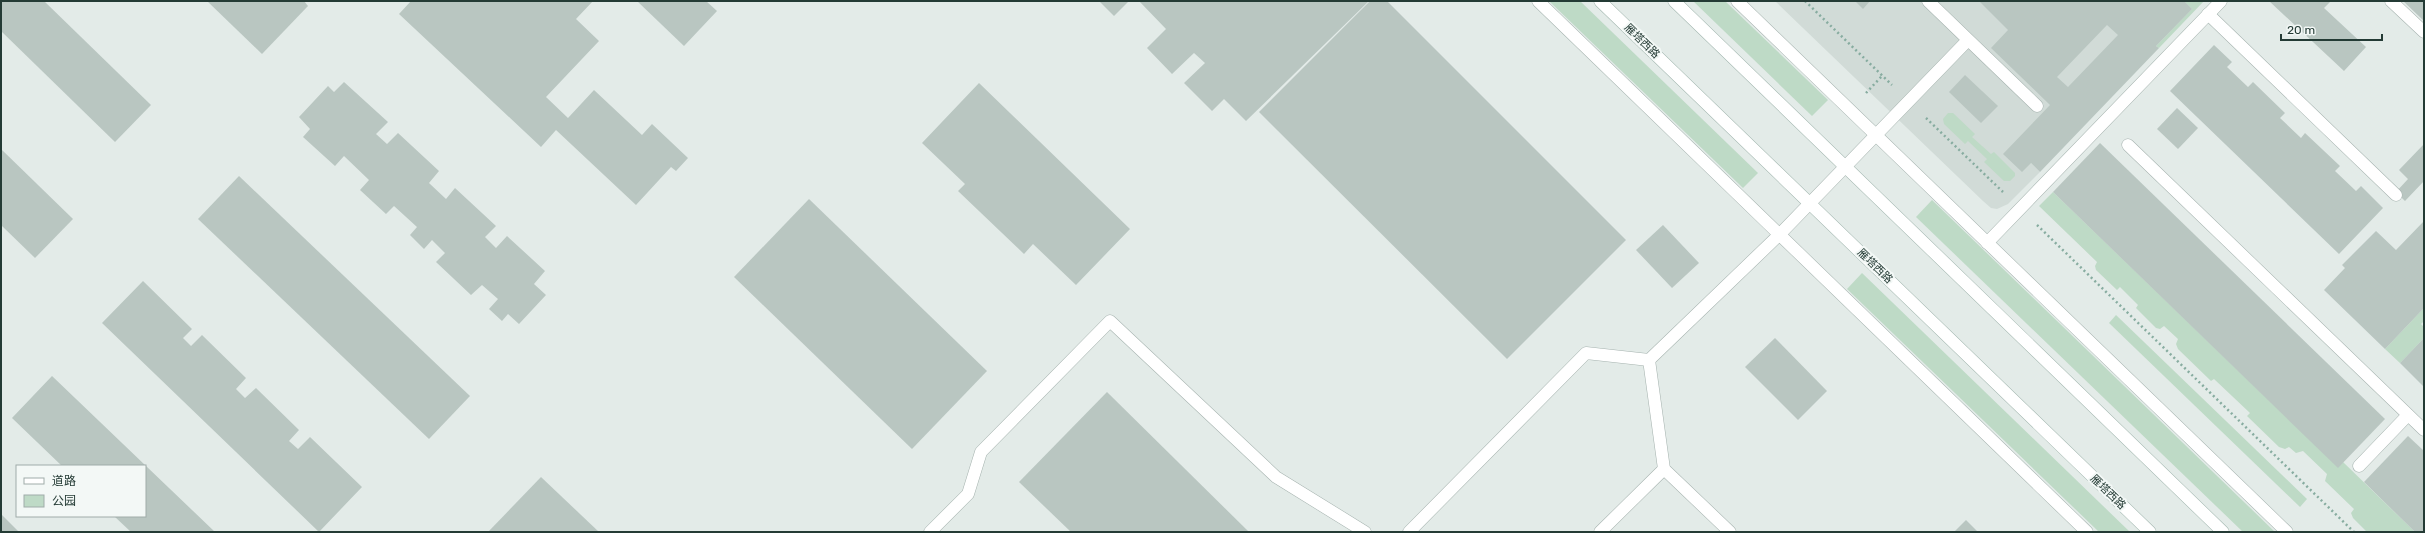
<svg xmlns="http://www.w3.org/2000/svg" width="2425" height="533" font-family="Rubik,'Noto Sans SC',sans-serif">
  <rect width="100%" height="100%" fill="#e3ebe8"/>
  <!-- built -->
  <polygon fill="#d1dbd7" points="1775,1 2200,1 2156,46 2150,40 2031,163 2040,172 2008,204 1997,209 1991,208 1983,201"/>
  <!-- green -->
  <g fill="#bedac6">
    <polygon points="1549,1 1580,1 1758,173 1743,188"/>
    <polygon points="1693,1 1725,1 1828,100 1812,116"/>
    <polygon points="2184,1 2204,1 2159,48 2156,46 2192,9"/>
    <polygon points="1948,113 1953,113 1975,134 1972,137 1991,154 1994,152 2015,173 2015,176 2010,181 2004,181 1984,162 1987,159 1968,141 1965,144 1944,124 1943,119"/>
    <polygon points="2053,192 2338,467 2343,462 2415,532 2367,532 2353,518 2351,513 2354,509 2325,481 2327,474 2303,451 2296,453 2289,447 2285,449 2279,447 2247,416 2250,413 2214,379 2211,381 2178,349 2176,344 2178,339 2164,326 2160,329 2156,328 2136,308 2138,305 2120,287 2117,290 2096,270 2095,266 2097,262 2039,206"/>
    <polygon points="1932,200 2275,532 2243,532 1916,217"/>
    <polygon points="1862,273 2130,532 2099,532 1847,289"/>
    <polygon points="2424,308 2424,321 2421,324 2424,327 2424,338 2400,363 2385,349"/>
    <polygon points="2116,315 2307,499 2300,507 2109,323"/>
  </g>
  <!-- building -->
  <g fill="#b9c6c1" fill-rule="evenodd">
    <polygon points="1,1 44,1 151,105 115,142 1,31"/>
    <polygon points="207,1 304,1 308,6 262,54"/>
    <polygon points="411,1 593,1 576,19 599,41 546,97 568,118 594,90 642,135 652,124 688,158 676,171 671,167 636,205 556,130 541,147 399,14"/>
    <polygon points="637,1 706,1 717,11 684,46"/>
    <polygon points="1099,1 1129,1 1114,16"/>
    <polygon points="1139,1 1369,1 1246,121 1224,99 1212,111 1184,83 1205,63 1194,53 1172,74 1147,48 1166,29"/>
    <polygon points="1370,1 1387,1 1626,240 1507,359 1259,112"/>
    <polygon points="1855,1 1870,1 1863,9"/>
    <path d="M1979,1H2184L2192,9L2156,46L2159,48L2040,172L2031,163L2022,172L2003,154L2050,105L1991,48L2008,30ZM2107,25L2118,35L2068,87L2057,77Z"/>
    <polygon points="2269,1 2331,1 2324,8 2366,47 2344,71"/>
    <polygon points="2403,1 2424,1 2424,21"/>
    <polygon points="2214,45 2232,62 2227,67 2248,87 2253,82 2285,113 2280,118 2301,138 2305,133 2340,166 2335,171 2356,191 2361,186 2383,208 2339,254 2170,91"/>
    <polygon points="1965,75 1998,106 1981,123 1949,92"/>
    <polygon points="344,82 388,122 376,134 387,144 398,133 439,171 429,183 446,199 455,188 496,226 485,237 496,248 507,236 545,271 534,284 546,295 519,324 508,314 502,321 489,309 498,299 482,285 471,295 436,262 445,253 432,240 424,249 410,235 417,227 394,206 386,214 360,190 369,180 344,156 335,166 303,137 310,129 299,117 328,86 334,92"/>
    <polygon points="979,83 1130,229 1076,285 1033,244 1024,254 958,191 965,184 922,143"/>
    <polygon points="2177,108 2198,128 2178,149 2157,129"/>
    <polygon points="2100,143 2385,419 2338,468 2053,192"/>
    <polygon points="2424,144 2424,181 2405,201 2396,192 2408,179 2399,170"/>
    <polygon points="1,149 73,219 35,258 1,225"/>
    <polygon points="239,176 470,396 429,439 198,219"/>
    <polygon points="809,199 987,371 912,449 734,277"/>
    <polygon points="2424,221 2424,308 2385,349 2324,290 2345,268 2342,265 2376,231 2396,250"/>
    <polygon points="1663,225 1699,263 1672,288 1636,250"/>
    <polygon points="143,281 192,329 183,338 191,346 202,335 246,378 236,389 245,398 256,388 299,430 289,441 298,449 310,437 362,487 319,532 102,323"/>
    <polygon points="1775,338 1827,391 1798,420 1745,367"/>
    <polygon points="2424,338 2424,387 2400,363"/>
    <polygon points="52,376 146,466 215,532 131,532 114,516 145,516 145,466 62,466 12,418"/>
    <polygon points="1107,392 1249,532 1071,532 1019,482"/>
    <polygon points="2408,436 2424,451 2424,532 2415,532 2364,482"/>
    <polygon points="541,477 599,532 488,532"/>
    <polygon points="1,514 19,532 1,532"/>
    <polygon points="1966,520 1978,532 1954,532"/>
  </g>
  <g fill="none" stroke-linecap="round" stroke-linejoin="round">
    <!-- service casing -->
    <g stroke="#a6b3af" stroke-width="13">
      <g id="service">
        <polyline points="1928,1 2037,106"/>
        <polyline points="2391,1 2424,32"/>
        <polyline points="2208,14 2396,195"/>
        <polyline points="2128,145 2424,430"/>
        <polyline points="1649,360 1664,469 1730,532"/>
        <polyline points="2359,466 2408,415"/>
        <polyline points="930,532 968,494 981,452 1110,321 1276,477 1365,532"/>
        <polyline points="1409,532 1586,353 1649,360 1779,235 1968,40"/>
        <polyline points="1600,532 1664,469"/>
      </g>
    </g>
    <!-- minor casing -->
    <g stroke="#a6b3af" stroke-width="13">
      <g id="minor">
        <polyline points="1538,1 2087,532"/>
        <polyline points="1737,1 2287,532"/>
        <polyline points="1987,243 2221,1"/>
      </g>
    </g>
    <!-- secondary casing -->
    <g stroke="#a2b6af" stroke-width="13">
      <g id="secondary">
        <polyline points="1600,1 2150,532"/>
        <polyline points="1674,1 2223,532"/>
      </g>
    </g>
    <!-- path -->
    <g stroke="#87aca0" stroke-width="2.5" stroke-dasharray="2 3" stroke-linecap="butt">
      <polyline points="1805,1 1892,85"/>
      <polyline points="1866,93 1882,76"/>
      <polyline points="1926,118 2003,192"/>
      <polyline points="2037,225 2354,532"/>
    </g>
    <!-- service -->
    <use href="#service" stroke="#fff" stroke-width="12"/>
    <!-- minor -->
    <use href="#minor" stroke="#fff" stroke-width="12"/>
    <!-- secondary -->
    <use href="#secondary" stroke="#fff" stroke-width="12"/>
  </g>
  <g text-anchor="middle" dominant-baseline="central" stroke-width="4" stroke-linejoin="round" paint-order="stroke">
    <!-- street labels -->
    <g font-size="11" fill="#243b35" stroke="#f3f8f6">
      <text transform="translate(1642 41) rotate(44)">雁塔西路</text>
      <text transform="translate(1875 266) rotate(44)">雁塔西路</text>
      <text transform="translate(2108 492) rotate(44)">雁塔西路</text>
    </g>
  </g>
  <!-- border -->
  <rect width="2425" height="533" fill="none" stroke="#243b35" stroke-width="4"/>
  <!-- legend -->
  <rect x="16" y="465" width="130" height="52" fill="#f3f8f6" stroke="#a0aca9"/>
  <rect x="24" y="478" width="20" height="6" fill="#ffffff" stroke="#a0aca9"/>
  <text x="52" y="485" font-size="12" fill="#243b35">道路</text>
  <rect x="24" y="495" width="20" height="12" fill="#bedac6" stroke="#a0aca9"/>
  <text x="52" y="505" font-size="12" fill="#243b35">公园</text>
  <!-- scale -->
  <path d="M2281 34v6h101v-6" fill="none" stroke="#243b35" stroke-width="2"/>
  <text x="2287" y="34" font-size="12" fill="#243b35" stroke="#f3f8f6" stroke-width="3" paint-order="stroke">20 m</text>
</svg>
